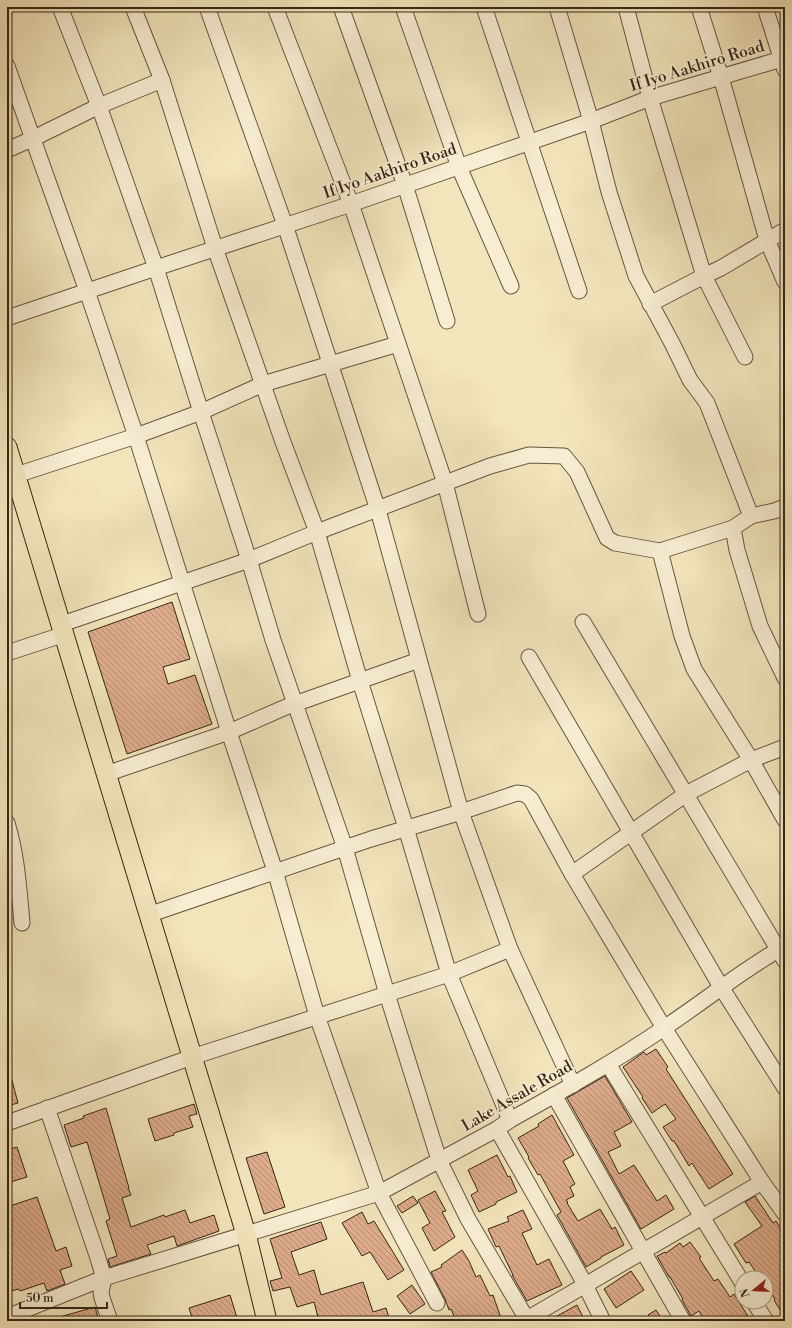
<svg xmlns="http://www.w3.org/2000/svg" width="792" height="1328" font-family="'Libre Bodoni',serif">
  <defs>
    <pattern id="building-back-hatch" width="6" height="6" patternUnits="userSpaceOnUse"><rect width="6" height="6" fill="#deac8c"/><path d="M-1 5l2 2M0 0l6 6M5-1l2 2" fill="none" stroke="#b58c71"/></pattern>
  </defs>
  <rect width="100%" height="100%" fill="#f2e4bb"/>
  <filter id="stains"><feTurbulence type="fractalNoise" baseFrequency=".005" numOctaves="4"/><feColorMatrix values="0 0 0 0 .2 0 0 0 0 .09 0 0 0 0 .02 0 0 0 .5 -.17"/></filter>
  <radialGradient id="worn" r=".72"><stop offset=".6" stop-color="#630" stop-opacity="0"/><stop offset="1" stop-color="#630" stop-opacity=".3"/></radialGradient>
  <!-- building -->
  <g fill="url(#building-back-hatch)" stroke="#362616">
    <polygon points="172,602 190,659 163,667 168,684 195,675 212,724 127,754 88,632"/>
    <polygon points="656,1049 668,1067 666,1069 733,1174 709,1189 692,1163 689,1166 674,1141 672,1141 663,1127 676,1119 665,1104 652,1113 642,1098 643,1097 623,1067 644,1052 646,1055"/>
    <polygon points="10,1073 18,1103 7,1106 7,1074"/>
    <polygon points="605,1076 632,1122 614,1132 621,1146 608,1152 619,1174 634,1165 657,1201 666,1195 674,1209 641,1229 567,1098"/>
    <polygon points="194,1104 197,1114 189,1116 193,1127 174,1133 174,1135 155,1141 148,1119"/>
    <polygon points="106,1108 129,1188 128,1188 131,1195 122,1198 131,1227 164,1215 165,1217 185,1210 190,1223 214,1215 219,1231 177,1246 174,1236 147,1245 151,1254 110,1267 108,1259 117,1256 106,1221 110,1219 87,1142 71,1147 64,1125 84,1118 83,1116"/>
    <polygon points="552,1115 574,1155 563,1161 575,1184 570,1187 574,1196 566,1200 568,1202 567,1203 578,1221 600,1209 612,1229 615,1227 624,1245 601,1257 601,1258 586,1267 557,1215 561,1212 540,1174 538,1175 528,1158 529,1157 518,1138 539,1126 538,1124"/>
    <polygon points="17,1147 27,1177 7,1183 7,1150"/>
    <polygon points="267,1152 285,1207 264,1214 246,1158"/>
    <polygon points="497,1155 508,1177 510,1176 517,1192 496,1202 496,1204 479,1212 471,1195 478,1191 468,1170"/>
    <polygon points="435,1191 446,1211 442,1212 455,1237 434,1251 422,1228 430,1223 418,1200"/>
    <polygon points="413,1196 418,1203 402,1213 397,1206"/>
    <polygon points="755,1196 773,1223 776,1221 785,1236 785,1318 774,1300 775,1299 766,1286 766,1278 760,1278 749,1262 746,1263 734,1244 762,1226 745,1202"/>
    <polygon points="37,1197 56,1251 66,1247 72,1266 60,1270 65,1284 47,1291 44,1283 20,1291 19,1289 7,1292 7,1207"/>
    <polygon points="523,1210 532,1229 522,1233 537,1265 549,1259 562,1285 527,1301 512,1275 513,1275 499,1246 496,1247 488,1229 509,1221 507,1217"/>
    <polygon points="362,1212 368,1224 374,1221 404,1270 388,1280 370,1252 362,1256 342,1223"/>
    <polygon points="321,1222 327,1239 291,1252 299,1275 314,1270 321,1295 363,1282 373,1312 386,1308 390,1321 319,1321 314,1302 297,1307 290,1287 273,1291 270,1281 282,1278 270,1239"/>
    <polygon points="690,1242 701,1257 699,1258 714,1281 718,1279 730,1297 734,1294 751,1321 705,1321 699,1311 691,1316 682,1300 683,1299 670,1277 669,1277 657,1256 665,1252 666,1253 680,1243 683,1247"/>
    <polygon points="462,1250 469,1261 476,1277 480,1275 490,1296 493,1295 502,1321 456,1321 451,1309 449,1310 445,1299 431,1272 442,1267 441,1265"/>
    <polygon points="631,1271 644,1290 616,1308 604,1289"/>
    <polygon points="412,1285 425,1304 410,1314 397,1296"/>
    <polygon points="230,1295 238,1321 193,1321 189,1308"/>
    <polygon points="577,1305 585,1321 548,1321"/>
    <polygon points="95,1307 99,1321 56,1321 56,1318"/>
    <polygon points="656,1310 663,1321 652,1321 648,1315"/>
  </g>
  <g fill="none" stroke-linecap="round" stroke-linejoin="round">
    <!-- minor casing -->
    <g stroke="#65563f" stroke-width="17">
      <g id="minor">
        <polyline points="60,7 99,106 156,268 201,412 249,560 273,640 345,848 387,994 439,1160 468,1219 528,1321"/>
        <polyline points="133,7 162,80 215,248 283,442 317,532 360,681 406,828 449,974 510,949"/>
        <polyline points="207,7 285,225 378,510 461,812 510,949 573,1085"/>
        <polyline points="275,7 351,204 445,483 478,614"/>
        <polyline points="341,7 405,185 447,321"/>
        <polyline points="403,7 459,167 511,286"/>
        <polyline points="484,7 579,291"/>
        <polyline points="557,7 591,121 609,192 636,276 673,345 690,380 707,403 751,516"/>
        <polyline points="626,7 650,98 704,276 721,268 785,230"/>
        <polyline points="699,7 721,77 767,240 785,282"/>
        <polyline points="765,7 785,70"/>
        <polyline points="7,66 87,291 136,436 229,732 275,871 317,1016 379,1193 437,1303"/>
        <polyline points="7,150 32,139 99,106 162,80"/>
        <polyline points="650,304 704,276 745,357"/>
        <polyline points="7,318 156,268 351,204 591,121 650,98 785,58"/>
        <polyline points="7,478 136,436 201,412 263,384 398,344"/>
        <polyline points="785,507 774,511 751,516 733,528 660,551 682,636 694,669 751,760 785,820"/>
        <polyline points="733,528 737,550 760,626 785,678"/>
        <polyline points="583,622 785,961"/>
        <polyline points="62,624 249,560 317,532 490,466 529,455 564,456 577,472 607,538 615,543 660,551"/>
        <polyline points="7,653 65,634"/>
        <polyline points="529,657 721,987 785,1088"/>
        <polyline points="106,774 229,732 286,707 419,660"/>
        <path d="M7,823C17,855 19,890 22,923"/>
        <polyline points="572,874 664,1028 762,1182 785,1214"/>
        <polyline points="148,915 371,839 461,812 517,793 525,794 531,799 572,874 686,794 751,760 785,747"/>
        <polyline points="608,1064 742,1282"/>
        <polyline points="554,1095 683,1321"/>
        <polyline points="47,1108 97,1255 104,1278 101,1292 102,1298 110,1321"/>
        <polyline points="7,1123 192,1057 449,974 510,1120"/>
        <polyline points="497,1129 581,1277 603,1321"/>
        <polyline points="754,1302 766,1321"/>
        <path d="M7,1317L104,1278L379,1193L497,1129L510,1120C562,1091 614,1062 664,1028C705,1001 742,970 785,946"/>
        <polyline points="527,1319 762,1182"/>
      </g>
    </g>
    <!-- major casing -->
    <g stroke="#362616" stroke-width="21">
      <polyline id="major" points="7,447 246,1234 267,1321"/>
    </g>
    <!-- minor -->
    <use href="#minor" stroke="#f7edd3" stroke-width="15"/>
    <!-- major -->
    <use href="#major" stroke="#f2e4bb" stroke-width="19"/>
  </g>
  <g text-anchor="middle" dominant-baseline="central" stroke-width="3.5" stroke-linejoin="round" paint-order="stroke">
    <!-- street labels -->
    <g font-size="16" fill="#362616" stroke="#f7edd3">
      <text transform="translate(697 66) rotate(-17)">If Iyo Aakhiro Road</text>
      <text transform="translate(390 171) rotate(-19)">If Iyo Aakhiro Road</text>
      <text transform="translate(517 1096) rotate(-30)">Lake Assale Road</text>
    </g>
  </g>
  <!-- margin -->
  <rect width="792" height="1328" fill="none" stroke="#f2e4bb" stroke-width="24"/>
  <rect x="8" y="8" width="776" height="1312" fill="none" stroke="#362616" stroke-width="2"/>
  <rect x="12" y="12" width="768" height="1304" fill="none" stroke="#362616"/>
  <!-- north arrow -->
  <g transform="translate(754 1290) rotate(252)"><circle r="19" fill="#f7edd3" stroke="#aa9d87"/>
  <path d="M0-3L7 15L0 10L-7 15Z" fill="#8f2418"/>
  <text y="-6" font-size="11" font-weight="bold" text-anchor="middle" fill="#362616">N</text>
  </g>
  <!-- scale -->
  <path d="M20 1302v6h87v-6" fill="none" stroke="#362616" stroke-width="2"/>
  <text x="26" y="1302" font-size="12" fill="#362616" stroke="#f7edd3" stroke-width="3" paint-order="stroke">50 m</text>
  <rect width="100%" height="100%" filter="url(#stains)"/>
  <rect width="100%" height="100%" fill="url(#worn)"/>
</svg>
